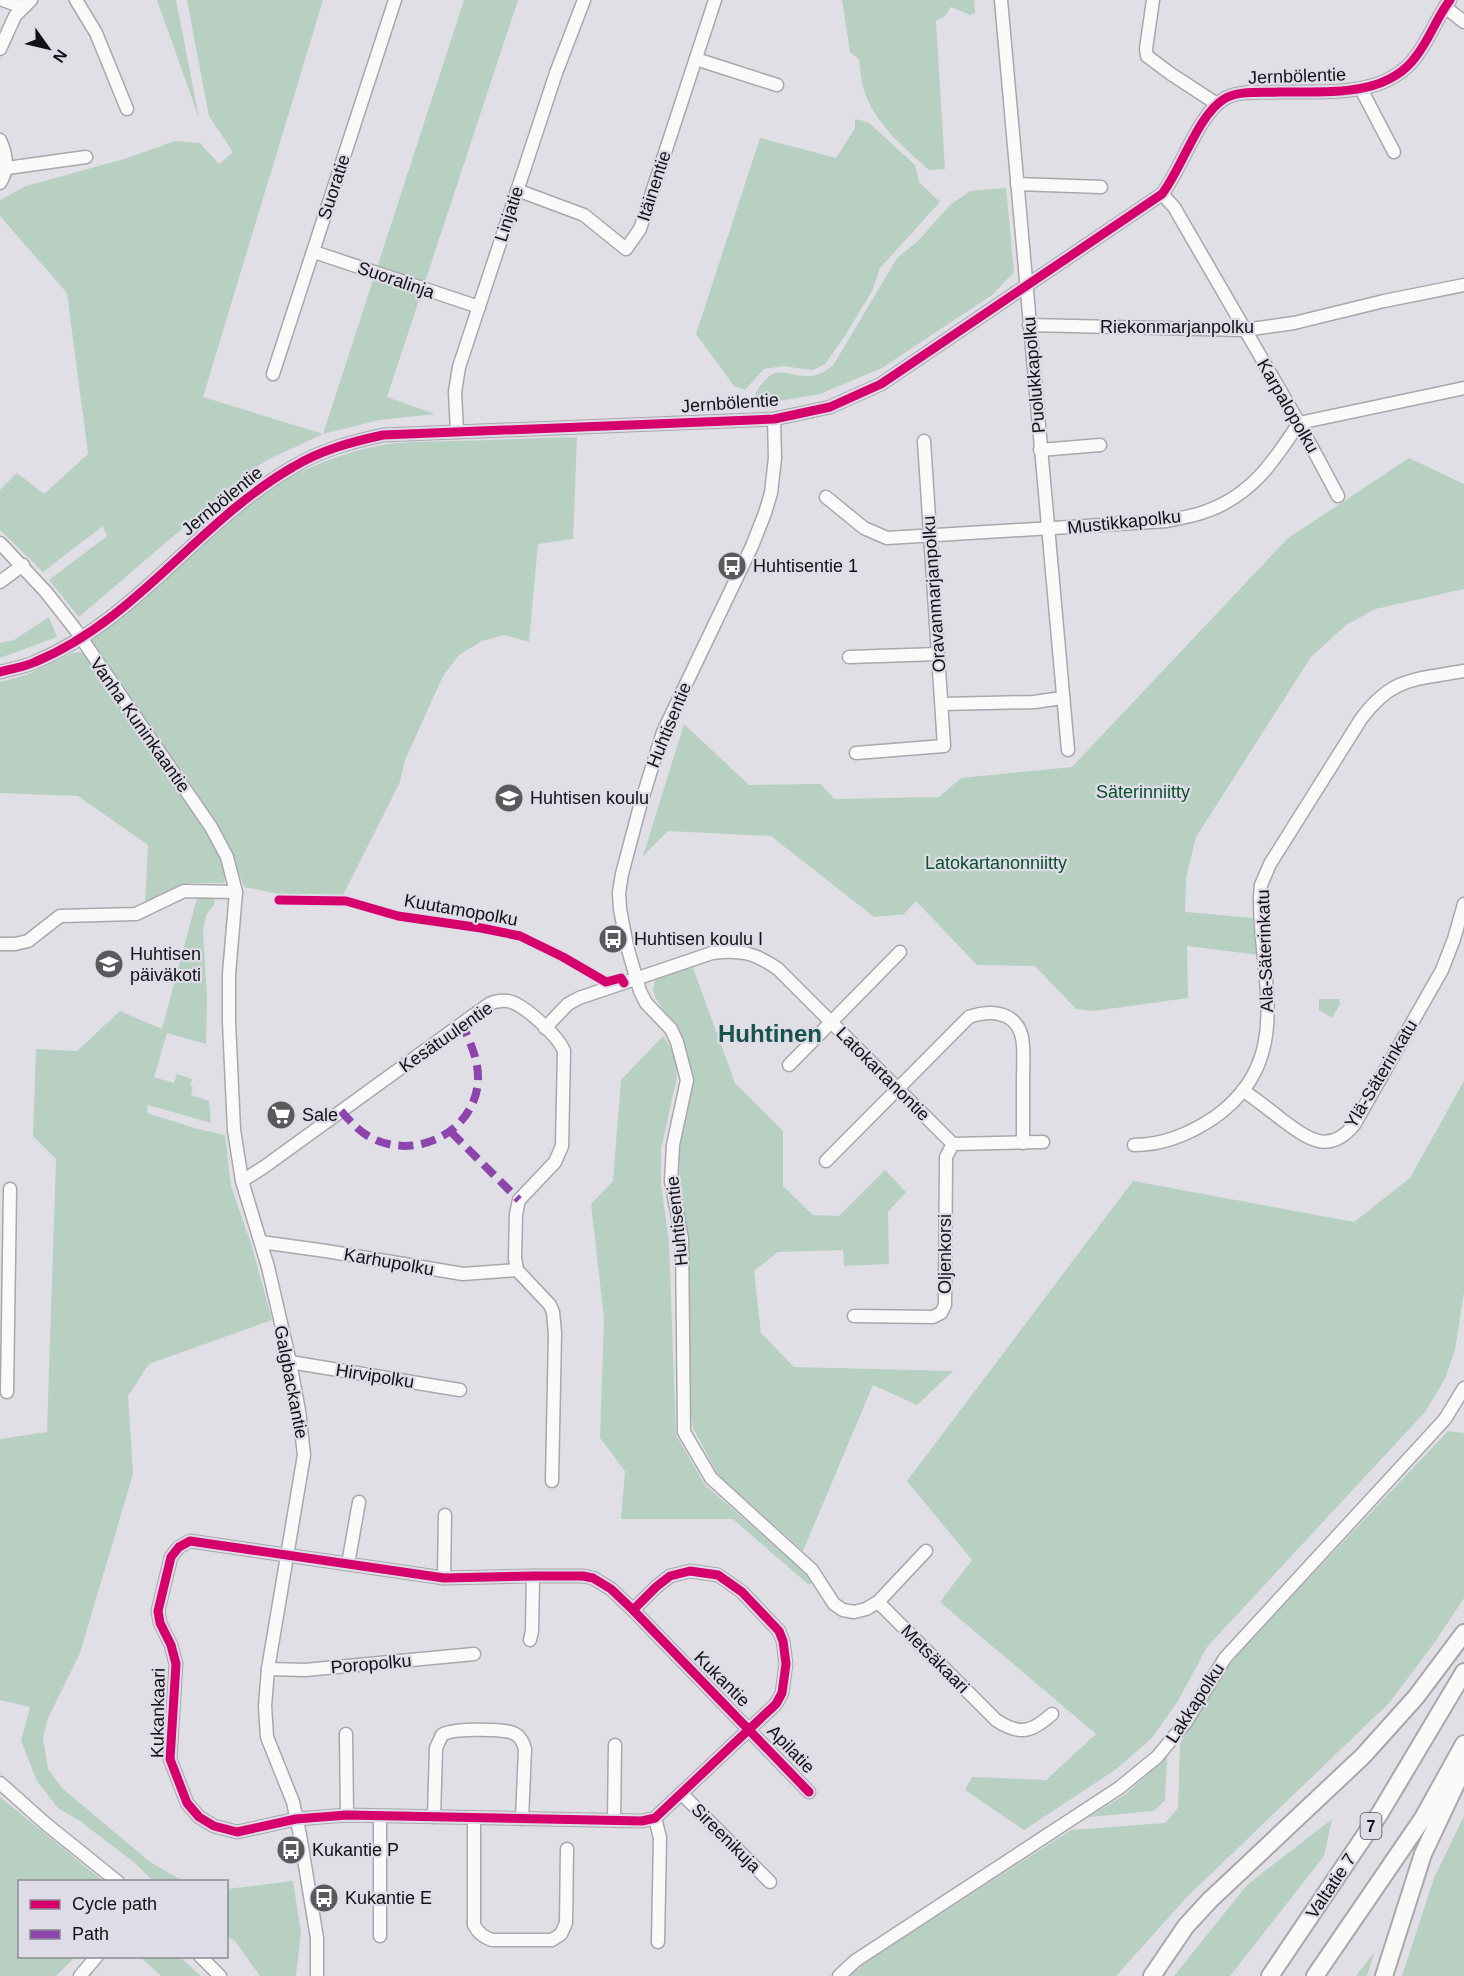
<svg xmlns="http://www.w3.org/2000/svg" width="1464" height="1976" font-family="Arial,sans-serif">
  <rect width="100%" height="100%" fill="#e0dfe5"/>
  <!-- green -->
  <g fill="#b8d0c2">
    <polygon points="157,0 176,0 199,118"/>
    <polygon points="187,0 323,0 203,397 323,434 464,0 518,0 387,397 435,414 379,420 323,434 269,459 247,473 79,617 49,580 107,536 103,526 43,572 0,530 0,490 17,473 44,494 88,454 67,293 0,216 0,200 26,186 124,159 175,141 200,143 219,164 233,152 209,116"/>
    <path d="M842,0H974L975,13L970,15L951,7L945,16L936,21L945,169L929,170C903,147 873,122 863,87C861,78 860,68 859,59L850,52Z"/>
    <polygon points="855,119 868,122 915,165 919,182 940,202 880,268 872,291 843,339 825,364 813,370 783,366 764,369 745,390 734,386 696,334 760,138 836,158 855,128"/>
    <path d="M1006,188L1014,272L992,295L882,368L820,394L760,404L755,394C779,352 791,386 822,373C826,371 830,367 834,364L897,258L918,241L950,205L970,191Z"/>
    <path d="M577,437L573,539L538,544L529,642L505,635L482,641L459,655L443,676L405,760L400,782L343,895L290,896L244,887C218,806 150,731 100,663L91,647V640C148,597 197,545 253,501C288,474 334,455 377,446C402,441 429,442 454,441C495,440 536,438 577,437Z"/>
    <polygon points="1409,458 1464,484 1464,589 1375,609 1346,625 1311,657 1196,837 1186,878 1185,912 1255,918 1259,955 1187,946 1188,998 1094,1011 1076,1009 1035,966 977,965 916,901 904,914 874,917 771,836 668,831 643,856 684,724 749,785 821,784 834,799 939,797 961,778 1072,767 1287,539"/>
    <polygon points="49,617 57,637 0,658 0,643 14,640"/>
    <polygon points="80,652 86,655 205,827 223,858 228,877 223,883 189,883 168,891 145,905 148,845 78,796 0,793 0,682 26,675 73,653"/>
    <polygon points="197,898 211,898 215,899 214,905 206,915 203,932 207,996 206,1044 167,1033 154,1077 174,1083 177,1074 192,1079 190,1086 193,1087 191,1095 209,1101 211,1123 148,1105 147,1113 198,1129 225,1135 231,1186 252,1247 272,1320 149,1364 128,1396 133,1474 80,1653 48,1718 43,1738 48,1769 62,1788 150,1862 183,1881 154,1882 136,1864 80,1821 58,1808 37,1781 21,1741 30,1707 0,1700 0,1439 47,1432 56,1159 33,1136 36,1049 77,1051 120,1011 162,1029"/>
    <polygon points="692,965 735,1083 783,1131 783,1186 813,1215 839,1216 885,1170 906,1192 888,1212 889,1264 844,1266 843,1250 778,1252 754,1271 761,1333 794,1367 953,1371 917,1405 873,1385 803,1551 718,1475 693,1428 689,1392 687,1246 680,1194 679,1153 692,1083 681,1037 655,997 653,989 655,980"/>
    <polygon points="1319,999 1339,999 1340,1004 1332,1018 1319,1010"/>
    <polygon points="663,1036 671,1048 676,1063 677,1077 661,1149 661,1184 669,1242 676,1435 705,1485 814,1580 809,1585 733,1519 621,1519 625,1471 600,1438 604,1318 591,1204 613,1181 621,1080"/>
    <polygon points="1464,1081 1464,1292 1455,1350 1445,1379 1425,1412 1207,1647 1178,1701 1151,1739 1115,1770 1024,1830 965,1790 972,1777 1046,1780 1096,1734 940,1602 972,1560 907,1481 1133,1181 1354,1222 1410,1178"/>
    <polygon points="1448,1431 1464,1433 1464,1598 1437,1639 1389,1703 1188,1896 1116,1976 849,1976 868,1961 1071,1830 1165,1823 1178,1808 1180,1744 1217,1682 1240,1651"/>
    <polygon points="1167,1757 1165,1800 1154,1811 1089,1817 1126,1794"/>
    <polygon points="0,1797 103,1881 20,1882 20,1956 75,1957 56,1976 0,1976"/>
    <polygon points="1464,1816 1464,1976 1402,1976 1434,1878"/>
    <polygon points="1332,1819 1324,1856 1230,1976 1174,1976 1247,1885"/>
    <polygon points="293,1881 301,1933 296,1976 260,1976 235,1941 227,1936 227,1889"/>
    <polygon points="1375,1951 1367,1976 1356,1976"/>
    <polygon points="140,1957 180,1957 201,1976 161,1976"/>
  </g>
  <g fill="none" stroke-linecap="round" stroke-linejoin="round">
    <!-- minor casing -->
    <g stroke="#a8a7ac" stroke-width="15">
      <g id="minor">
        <polyline points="3,0 22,7"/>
        <polyline points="76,0 96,33 127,109"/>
        <polyline points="1001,0 1068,750"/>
        <polyline points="1153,0 1146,49 1147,56 1171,74 1217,104"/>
        <polyline points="1445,7 1464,22"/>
        <polyline points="0,49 15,16 31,0"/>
        <polyline points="696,59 777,85"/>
        <polyline points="1361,89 1394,152"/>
        <path d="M0,140C7,155 9,169 0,183"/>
        <polyline points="7,168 86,157"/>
        <polyline points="1017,184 1101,187"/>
        <polyline points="517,190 584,215 626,249 640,229 715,0"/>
        <polyline points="1162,194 1174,207 1299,423 1338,496"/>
        <polyline points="314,252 479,307"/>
        <polyline points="1029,325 1244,330 1294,323 1384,301 1464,285"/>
        <polyline points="273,374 395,0"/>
        <polyline points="774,419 775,458 771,493 765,513 752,546 663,732 640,806 622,874 619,893 620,909 627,946 640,991 646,1003 671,1029 677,1042 687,1080 673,1145 671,1181 682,1239 684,1432 711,1478 812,1570 834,1604 843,1610 854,1612 866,1609 878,1602 926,1551"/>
        <polyline points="457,432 455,392 459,367 556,73 584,0"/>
        <polyline points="1040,450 1100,445"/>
        <path d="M826,497L864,528L887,538L1167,521C1180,518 1194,516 1207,511C1252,495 1274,461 1299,423L1464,388"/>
        <polyline points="0,543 46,592 75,629 211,827 227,857 236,892 229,974 229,1022 234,1130 242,1181 268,1267 290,1362 299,1411 304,1455 268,1669 265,1706 267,1737 293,1802 300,1835 317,1938 317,1976"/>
        <polyline points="0,582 23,565"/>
        <polyline points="849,657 938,654"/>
        <path d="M0,672C11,669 24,667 35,662C137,620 199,521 293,467C321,450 351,442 383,435L774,419L830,407L881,384L1162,194C1182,168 1198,115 1224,99C1238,90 1261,93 1278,92C1324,91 1387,99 1417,55C1430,38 1437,17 1450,0"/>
        <polyline points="942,704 1034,702 1062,698"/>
        <polyline points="856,753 944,746 924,441"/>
        <polyline points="0,944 15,944 28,941 60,916 136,914 184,891 236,892"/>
        <path d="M545,1028L568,1004L579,998L712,953C740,949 755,953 778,969L953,1144L1043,1142"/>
        <polyline points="789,1065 900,952"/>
        <path d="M1243,1090C1256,1100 1269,1109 1281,1119C1307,1138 1328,1156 1354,1125L1442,970L1454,939L1464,904"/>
        <path d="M1134,1145C1164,1145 1190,1134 1215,1117C1296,1059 1259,979 1260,897L1261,885L1270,864L1361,719C1393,676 1415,680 1464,671"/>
        <path d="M826,1161L969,1017C994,1008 1021,1013 1023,1045C1024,1057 1023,1070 1023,1082C1023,1103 1023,1123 1023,1143"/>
        <path d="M242,1181L264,1167L489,1004C495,1001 501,1000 508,1001C524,1004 558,1036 564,1051L562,1146L555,1162L519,1200L516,1214L515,1258L517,1270L550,1305L553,1312L555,1333L552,1481"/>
        <polyline points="261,1242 326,1251 463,1274 517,1270"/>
        <polyline points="854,1316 933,1317 941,1313 945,1305 946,1157 953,1144"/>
        <polyline points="290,1362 460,1390"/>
        <polyline points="7,1392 10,1189"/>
        <polyline points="348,1564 359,1502"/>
        <polyline points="444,1578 445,1515"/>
        <path d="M878,1602L996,1720C1020,1736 1032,1732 1052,1714"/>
        <polyline points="633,1610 656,1587 670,1576 690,1571 718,1575 742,1592 779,1631 783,1641 786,1664 782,1693 776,1704 655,1818 642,1821 347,1815 296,1819 237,1832 214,1826 199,1817 187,1803 170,1759 176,1664 171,1645 160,1623 158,1611 171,1557 179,1547 190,1541 444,1578 533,1576 583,1576 593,1578 611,1589 633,1610 809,1792"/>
        <polyline points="530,1640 532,1631 533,1576"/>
        <polyline points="268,1669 305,1670 474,1654"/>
        <polyline points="346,1734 347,1815"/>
        <polyline points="0,1783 46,1824 118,1882"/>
        <polyline points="682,1794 770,1882"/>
        <polyline points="380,1817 380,1936"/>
        <path d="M434,1817L436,1748L442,1735C451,1728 497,1729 510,1732C519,1734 523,1741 525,1749L522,1819"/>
        <polyline points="655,1818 660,1838 658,1942"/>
        <path d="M474,1819V1925C478,1933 483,1937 492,1940H552L561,1934L566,1923L567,1849"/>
        <polyline points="614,1820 615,1745"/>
        <polyline points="200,1956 220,1976"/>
        <polyline points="80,1976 97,1956"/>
        <polyline points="839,1976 855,1961 1119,1788 1157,1757 1186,1722 1225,1658 1424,1442 1445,1419 1464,1388"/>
      </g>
    </g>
    <!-- highway casing -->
    <g stroke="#a8a7ac" stroke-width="20">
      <g id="highway">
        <polyline points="1152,1976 1186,1926 1210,1900 1363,1756 1416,1697 1464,1633"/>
        <polyline points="1270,1976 1380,1813 1464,1672"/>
        <polyline points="1315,1976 1423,1818 1464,1744"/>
        <polyline points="1384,1976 1423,1854 1464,1767"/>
      </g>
    </g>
    <!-- minor -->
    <use href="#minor" stroke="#fafafb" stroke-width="12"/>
    <!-- highway -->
    <use href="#highway" stroke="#fafafb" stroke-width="16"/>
    <!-- quiet -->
    <g stroke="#8e44ad" stroke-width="8" stroke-dasharray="15 8" stroke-linecap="butt">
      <path d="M341,1111C352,1123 361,1134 376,1140C420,1159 475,1130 478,1081C479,1060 470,1042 462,1024"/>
      <polyline points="451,1132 519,1200"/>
    </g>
    <!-- cycleway casing -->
    <g stroke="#dedde7" stroke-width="13">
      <g id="cycleway">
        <path d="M0,672C11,669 24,667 35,662C137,620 199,521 293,467C321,450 351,442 383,435L774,419L830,407L881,384L1162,194C1182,168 1198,115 1224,99C1238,90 1261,93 1278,92C1324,91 1387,99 1417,55C1430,38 1437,17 1450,0"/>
        <polyline points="279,900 346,901 398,916 481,928 520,936 563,957 606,982 621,978 624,983"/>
        <polyline points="633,1610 656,1587 670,1576 690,1571 718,1575 742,1592 779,1631 783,1641 786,1664 782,1693 776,1704 655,1818 642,1821 347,1815 296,1819 237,1832 214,1826 199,1817 187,1803 170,1759 176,1664 171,1645 160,1623 158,1611 171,1557 179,1547 190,1541 444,1578 533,1576 583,1576 593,1578 611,1589 633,1610 809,1792"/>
      </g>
    </g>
    <!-- cycleway -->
    <use href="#cycleway" stroke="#d6006c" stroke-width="9"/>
  </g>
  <!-- icons -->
  <defs>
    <g id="bus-disc" transform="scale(1.5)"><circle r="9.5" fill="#5a595d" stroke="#dedde7"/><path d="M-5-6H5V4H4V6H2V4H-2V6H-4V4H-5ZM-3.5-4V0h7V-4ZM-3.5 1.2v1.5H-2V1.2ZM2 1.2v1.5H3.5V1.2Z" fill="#fff"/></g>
    <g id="school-disc" transform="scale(1.5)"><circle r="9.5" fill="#5a595d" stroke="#dedde7"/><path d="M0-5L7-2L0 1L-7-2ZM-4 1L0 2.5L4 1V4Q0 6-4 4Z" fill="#fff"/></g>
    <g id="supermarket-disc" transform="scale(1.5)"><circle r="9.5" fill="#5a595d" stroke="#dedde7"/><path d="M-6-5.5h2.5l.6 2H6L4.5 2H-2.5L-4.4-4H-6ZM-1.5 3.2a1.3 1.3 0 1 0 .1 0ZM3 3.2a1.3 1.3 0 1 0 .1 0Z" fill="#fff"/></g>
  </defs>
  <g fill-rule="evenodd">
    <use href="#bus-disc" x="732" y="566"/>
    <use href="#school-disc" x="509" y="798"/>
    <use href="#bus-disc" x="613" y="939"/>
    <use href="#school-disc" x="109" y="964"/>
    <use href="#supermarket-disc" x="281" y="1115"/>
    <use href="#bus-disc" x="291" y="1850"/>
    <use href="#bus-disc" x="324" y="1898"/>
  </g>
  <g text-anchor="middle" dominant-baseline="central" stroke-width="4.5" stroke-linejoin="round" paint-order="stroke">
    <!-- shield labels -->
    <rect fill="#dedde7" stroke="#4f4e53" stroke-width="1.5" x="1360.5" y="1813" width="21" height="26" rx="4.5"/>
    <g font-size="16" font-weight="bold" fill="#121114">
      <text x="1371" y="1826">7</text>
    </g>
    <!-- street labels -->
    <g font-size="18" fill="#121114" stroke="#dedde7">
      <text transform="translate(1297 76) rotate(-2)">Jernbölentie</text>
      <text transform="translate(654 186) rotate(-72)">Itäinentie</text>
      <text transform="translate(334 187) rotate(-72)">Suoratie</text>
      <text transform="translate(509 214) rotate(-72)">Linjatie</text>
      <text transform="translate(396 280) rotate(19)">Suoralinja</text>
      <text x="1177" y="327">Riekonmarjanpolku</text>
      <text transform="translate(1034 375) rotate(-95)">Puolukkapolku</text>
      <text transform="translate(730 403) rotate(-4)">Jernbölentie</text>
      <text transform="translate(1288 406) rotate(60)">Karpalopolku</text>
      <text transform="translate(222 501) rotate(-39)">Jernbölentie</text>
      <text transform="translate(1124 522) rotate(-6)">Mustikkapolku</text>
      <text transform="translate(934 594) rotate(-94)">Oravanmarjanpolku</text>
      <text transform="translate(140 725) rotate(55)">Vanha Kuninkaantie</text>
      <text transform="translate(669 725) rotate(-68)">Huhtisentie</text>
      <text transform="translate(461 910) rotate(10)">Kuutamopolku</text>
      <text transform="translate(1265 951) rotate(-92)">Ala-Säterinkatu</text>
      <text transform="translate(446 1037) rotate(-35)">Kesätuulentie</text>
      <text transform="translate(883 1074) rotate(45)">Latokartanontie</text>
      <text transform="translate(1381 1074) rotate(-59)">Ylä-Säterinkatu</text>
      <text transform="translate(677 1221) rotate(-96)">Huhtisentie</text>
      <text transform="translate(945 1254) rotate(-90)">Oljenkorsi</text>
      <text transform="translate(389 1262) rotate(10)">Karhupolku</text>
      <text transform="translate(375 1376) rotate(9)">Hirvipolku</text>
      <text transform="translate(291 1382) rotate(79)">Galgbackantie</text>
      <text transform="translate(935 1659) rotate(45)">Metsäkaari</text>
      <text transform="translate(371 1664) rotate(-5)">Poropolku</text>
      <text transform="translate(722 1679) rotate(45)">Kukantie</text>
      <text transform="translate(1195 1703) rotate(-57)">Lakkapolku</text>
      <text transform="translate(158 1713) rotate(-89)">Kukankaari</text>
      <text transform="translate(791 1749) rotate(46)">Apilatie</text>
      <text transform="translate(726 1838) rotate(45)">Sireenikuja</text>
      <text transform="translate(1331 1886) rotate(-56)">Valtatie 7</text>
    </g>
    <!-- poi labels -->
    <g font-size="18" fill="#121114" stroke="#dedde7" text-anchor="start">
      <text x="753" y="566">Huhtisentie 1</text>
      <text x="530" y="798">Huhtisen koulu</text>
      <text x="634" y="939">Huhtisen koulu I</text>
      <text x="130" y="954">Huhtisen<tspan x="130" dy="21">päiväkoti</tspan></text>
      <text x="302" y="1115">Sale</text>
      <text x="312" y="1850">Kukantie P</text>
      <text x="345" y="1898">Kukantie E</text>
    </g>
    <!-- park labels -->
    <g font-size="18" fill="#0b502c" stroke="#dedde7">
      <text x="1143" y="792">Säterinniitty</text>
      <text x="996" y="863">Latokartanonniitty</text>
    </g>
    <!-- district labels -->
    <g font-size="24" font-weight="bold" fill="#18524c" stroke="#dedde7">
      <text x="770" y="1033">Huhtinen</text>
    </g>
  </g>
  <!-- legend -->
  <rect x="18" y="1880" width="210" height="78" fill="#dedde7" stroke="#8c8b93" stroke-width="1.5"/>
  <rect x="30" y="1900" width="30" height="9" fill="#d6006c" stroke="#8c8b93" stroke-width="1.5"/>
  <text x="72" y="1910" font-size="18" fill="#121114">Cycle path</text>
  <rect x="30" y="1930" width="30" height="9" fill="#8e44ad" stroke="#8c8b93" stroke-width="1.5"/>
  <text x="72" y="1940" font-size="18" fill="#121114">Path</text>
  <!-- north arrow -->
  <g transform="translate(48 48) rotate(124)" stroke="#dedde7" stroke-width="4.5" paint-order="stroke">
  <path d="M0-4.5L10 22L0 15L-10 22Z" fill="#121114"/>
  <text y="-9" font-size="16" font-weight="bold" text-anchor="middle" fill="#121114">N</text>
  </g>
</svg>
